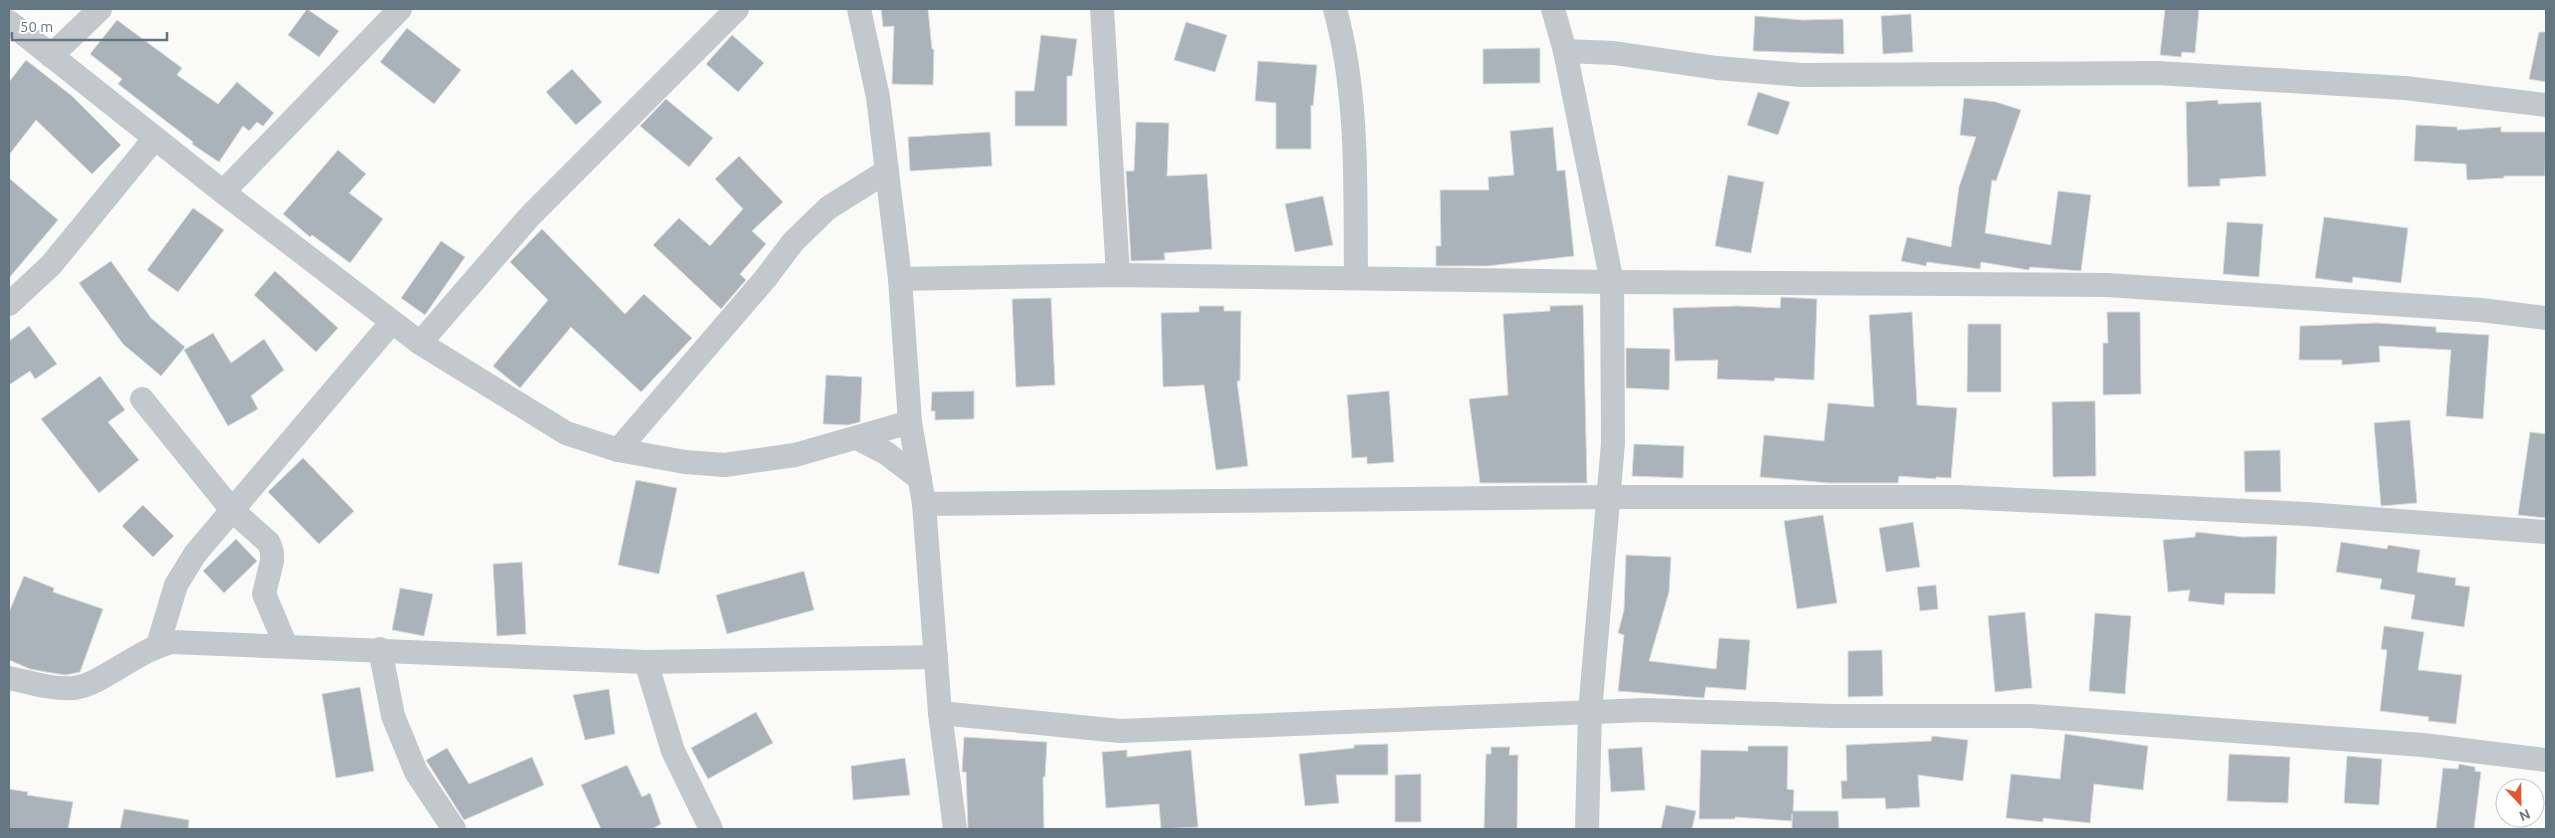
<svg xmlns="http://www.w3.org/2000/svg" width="2555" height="838" font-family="Ubuntu,sans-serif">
  <rect width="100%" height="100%" fill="#fafaf8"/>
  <!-- building -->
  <g fill="#aab3b9" stroke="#dcdcda">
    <polygon points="307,9 339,31 319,57 288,35"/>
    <polygon points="881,9 928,9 932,49 934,49 933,85 892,84 894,26 883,27"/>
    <polygon points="2165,9 2199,9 2195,53 2182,52 2181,57 2160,55"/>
    <polygon points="1911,14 1913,52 1883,54 1881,16"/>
    <polygon points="1755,16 1803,20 1843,19 1844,54 1753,51"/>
    <polygon points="117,20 182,68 177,75 218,104 237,82 274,113 263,126 257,122 249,131 243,126 219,162 192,144 193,142 118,84 122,79 90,54"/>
    <polygon points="1186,22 1227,35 1215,72 1174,60"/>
    <polygon points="407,28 461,70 434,104 380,62"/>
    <polygon points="2539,32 2546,32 2546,82 2529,79"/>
    <polygon points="732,35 764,63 738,92 706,64"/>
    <polygon points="1041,35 1077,39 1072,76 1067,76 1067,126 1015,126 1015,91 1034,91"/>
    <polygon points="1540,48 1540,83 1483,84 1483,49"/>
    <polygon points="26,60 72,96 121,145 92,174 36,120 9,155 9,82"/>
    <polygon points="1258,61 1317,65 1313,106 1311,105 1311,149 1276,149 1276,103 1255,101"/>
    <polygon points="572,69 602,102 576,125 546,92"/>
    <polygon points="1758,92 1790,102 1778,135 1747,125"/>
    <polygon points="1964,98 1996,102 2021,110 1996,181 1992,180 1985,233 2051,245 2058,191 2091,195 2081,271 2030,267 2029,270 1981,262 1980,269 1927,262 1926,266 1901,261 1907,237 1951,247 1959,187 1976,137 1960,135"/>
    <polygon points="666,99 713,138 689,167 640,126"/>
    <polygon points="2218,100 2218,104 2261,102 2266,176 2220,179 2220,186 2188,187 2186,102"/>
    <polygon points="1136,122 1169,123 1167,176 1207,174 1212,249 1164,253 1165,260 1131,261 1126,171 1134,171"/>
    <polygon points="2416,125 2457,127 2457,130 2501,127 2501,132 2546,132 2545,176 2504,176 2504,178 2467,180 2466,164 2414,161"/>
    <polygon points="1553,127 1557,171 1565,170 1574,256 1488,266 1436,266 1436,246 1441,246 1440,190 1489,190 1488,177 1514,175 1510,131"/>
    <polygon points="990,132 992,166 910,171 908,137"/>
    <polygon points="338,150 366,174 349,193 383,219 350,263 312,235 310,237 283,214"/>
    <polygon points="739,156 783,202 752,231 766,244 740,274 746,280 721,309 653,245 679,218 710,246 743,209 715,179"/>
    <polygon points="1728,175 1764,182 1751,253 1715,246"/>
    <polygon points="9,178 58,220 9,278"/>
    <polygon points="1323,196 1333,245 1295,252 1285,204"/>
    <polygon points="193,208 224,230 178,292 147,270"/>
    <polygon points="2324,217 2408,228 2401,283 2353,277 2352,283 2315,278"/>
    <polygon points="2227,222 2263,224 2259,277 2223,274"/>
    <polygon points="542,229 625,314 644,294 692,338 641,392 571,327 520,388 493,366 548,300 510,262"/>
    <polygon points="441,241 465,257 425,315 401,298"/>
    <polygon points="111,261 151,318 185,347 161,376 123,344 79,283"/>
    <polygon points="275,271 338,328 316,352 254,295"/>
    <polygon points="1781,297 1817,299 1814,380 1775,378 1774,381 1717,379 1718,360 1675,361 1673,308 1738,306 1780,308"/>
    <polygon points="1051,298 1055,385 1016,387 1012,299"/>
    <polygon points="1583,305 1587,483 1480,483 1469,399 1508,395 1503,314 1550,311 1550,306"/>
    <polygon points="1199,306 1224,306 1224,311 1241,311 1240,381 1237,381 1248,466 1216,470 1204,385 1163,387 1161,313 1199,312"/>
    <polygon points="1912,312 1917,405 1957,408 1951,478 1936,477 1936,479 1899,476 1898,483 1829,483 1760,477 1764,435 1824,441 1828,403 1874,407 1869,315"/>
    <polygon points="2107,312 2140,312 2141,394 2103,395 2103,343 2108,343"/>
    <polygon points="2377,323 2436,327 2436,332 2489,335 2483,419 2446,416 2451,350 2379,346 2380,362 2342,365 2342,360 2299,360 2300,326"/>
    <polygon points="1968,324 2001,324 2001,392 1967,392"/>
    <polygon points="29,326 57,364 35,379 30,371 9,385 9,341"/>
    <polygon points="213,333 231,363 264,339 284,370 251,396 258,409 228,426 184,350"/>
    <polygon points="1626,348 1670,349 1669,390 1626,388"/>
    <polygon points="826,375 862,377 860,422 848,425 823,424"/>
    <polygon points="100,376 125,410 108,422 139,460 99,493 41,419"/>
    <polygon points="974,391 974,419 935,420 935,411 931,411 932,392"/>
    <polygon points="1389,391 1394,462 1367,464 1367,457 1352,458 1347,395"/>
    <polygon points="2095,401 2096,476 2053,477 2052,402"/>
    <polygon points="2410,420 2417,503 2381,506 2374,423"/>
    <polygon points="2530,432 2546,434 2546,518 2518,515"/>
    <polygon points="1634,444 1684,446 1683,478 1632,476"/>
    <polygon points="2280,450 2281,492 2245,492 2244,451"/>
    <polygon points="303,458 354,511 319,544 268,492"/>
    <polygon points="636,480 677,488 659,574 618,565"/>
    <polygon points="143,505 174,536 153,557 122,526"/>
    <polygon points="1823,515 1837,603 1797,609 1784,521"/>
    <polygon points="1913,522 1920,567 1886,572 1879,528"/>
    <polygon points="2196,532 2243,537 2277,536 2275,594 2225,593 2224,605 2188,601 2190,590 2168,592 2163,540 2195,537"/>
    <polygon points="236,539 257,561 224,593 203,571"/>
    <polygon points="2341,542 2387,549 2388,545 2420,550 2417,572 2456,578 2455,585 2470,587 2464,627 2411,619 2415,595 2380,589 2382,579 2336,572"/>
    <polygon points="1626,555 1671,557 1669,592 1649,661 1716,669 1719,638 1750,640 1746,690 1706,687 1704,698 1618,691 1624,635 1618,633 1624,610"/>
    <polygon points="522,562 526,634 497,636 493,564"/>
    <polygon points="804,571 814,610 727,634 716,595"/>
    <polygon points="24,576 54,588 53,592 103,609 80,672 66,675 52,673 30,669 9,660 9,612"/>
    <polygon points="1936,585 1938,609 1920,611 1917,587"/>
    <polygon points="400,588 433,594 424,636 392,630"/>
    <polygon points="2025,612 2032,688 1995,692 1988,616"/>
    <polygon points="2095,613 2131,616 2125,694 2089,691"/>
    <polygon points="2384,626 2424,632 2418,670 2462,675 2456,724 2428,721 2429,717 2380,711 2387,650 2381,649"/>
    <polygon points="1882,650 1883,696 1848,697 1848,651"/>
    <polygon points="360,687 374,771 336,778 322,694"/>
    <polygon points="609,689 615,734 585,740 573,695"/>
    <polygon points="756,712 773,743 708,779 691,748"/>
    <polygon points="2065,734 2148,746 2143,790 2094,784 2090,823 2043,818 2043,822 2006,818 2011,774 2060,779"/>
    <polygon points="1932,736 1968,740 1963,781 1918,775 1920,807 1886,809 1885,798 1842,799 1841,781 1847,781 1846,745 1931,741"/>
    <polygon points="964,737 1047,742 1045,777 1043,777 1044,829 968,829 966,772 962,772"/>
    <polygon points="1388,744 1388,775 1336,775 1339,803 1305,806 1299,754 1354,748 1354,745"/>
    <polygon points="1748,746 1788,746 1787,789 1794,790 1793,811 1838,811 1839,829 1792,829 1792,814 1792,821 1735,817 1735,819 1699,819 1701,750 1748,751"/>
    <polygon points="1491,747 1510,747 1509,755 1518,755 1517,829 1484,829 1486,754 1491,754"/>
    <polygon points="1642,747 1645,790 1611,792 1608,749"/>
    <polygon points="447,748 469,784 532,757 544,785 464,820 426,760"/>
    <polygon points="1127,750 1127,757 1191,750 1198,827 1161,829 1159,804 1106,808 1102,752"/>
    <polygon points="2229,754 2290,757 2288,803 2227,801"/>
    <polygon points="2347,756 2382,759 2379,805 2344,803"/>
    <polygon points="905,758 910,795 853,800 851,766"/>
    <polygon points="2459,764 2475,767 2475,771 2481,772 2474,829 2436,829 2443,768 2458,769"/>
    <polygon points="627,765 642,797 650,793 661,824 652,829 601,829 581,785"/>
    <polygon points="1421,774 1421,822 1395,822 1395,775"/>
    <polygon points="9,789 28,792 27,795 73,802 68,829 9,829"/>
    <polygon points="1666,805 1696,811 1692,829 1661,829"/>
    <polygon points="124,809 189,820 188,829 120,829"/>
  </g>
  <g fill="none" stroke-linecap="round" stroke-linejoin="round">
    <!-- minor -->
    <g stroke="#c3c8cc" stroke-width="24">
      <polyline points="859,9 878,97 900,279 910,422 924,504 940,713 955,829"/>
      <polyline points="1102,9 1118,275"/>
      <path d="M1335,9C1359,96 1355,188 1356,278"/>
      <polyline points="1553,9 1565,51 1612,282 1613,443 1590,712 1587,829"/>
      <polyline points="9,22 223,192 420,343 566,433 618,450 685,462 725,465 795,455 910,422"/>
      <polyline points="1565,51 1614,53 1717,68 1801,75 2158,73 2405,88 2546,105"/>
      <polyline points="51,56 100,9"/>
      <polyline points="223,192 400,9"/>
      <polyline points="900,279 1118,275 1612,282 2107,285 2481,310 2546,318"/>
      <polyline points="9,304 51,265 155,138"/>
      <polyline points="420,343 530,216 737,9"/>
      <polyline points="142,399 232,510 269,543 272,552 272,561 264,594 286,646"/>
      <polyline points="857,438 886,453 920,479"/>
      <polyline points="618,450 765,279 793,242 828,208 887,171"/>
      <polyline points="924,504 1609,497 1959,497 2306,514 2546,532"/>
      <polyline points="158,645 176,585 195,554 392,322"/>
      <polyline points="380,649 393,716 416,772 454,829"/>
      <polyline points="646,662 673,751 711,829"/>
      <path d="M9,678C29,682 53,690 74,688C103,684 137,650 172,642L646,662L936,657"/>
      <polyline points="940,713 1120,731 1645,710 1832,716 2030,716 2423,745 2546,760"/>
    </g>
  </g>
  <!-- border -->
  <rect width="2555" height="838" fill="none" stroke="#657683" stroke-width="20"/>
  <!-- north arrow -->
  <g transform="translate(2520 803) rotate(158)"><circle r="24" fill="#ffffff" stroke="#c1c8cd"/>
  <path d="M0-4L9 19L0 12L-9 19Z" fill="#e4572e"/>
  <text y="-8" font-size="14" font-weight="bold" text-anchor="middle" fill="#657683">N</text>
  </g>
  <!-- scale -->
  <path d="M12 32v8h155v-8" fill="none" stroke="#657683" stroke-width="2.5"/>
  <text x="20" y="32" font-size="15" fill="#657683" stroke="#ffffff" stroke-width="4" paint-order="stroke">50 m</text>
</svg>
